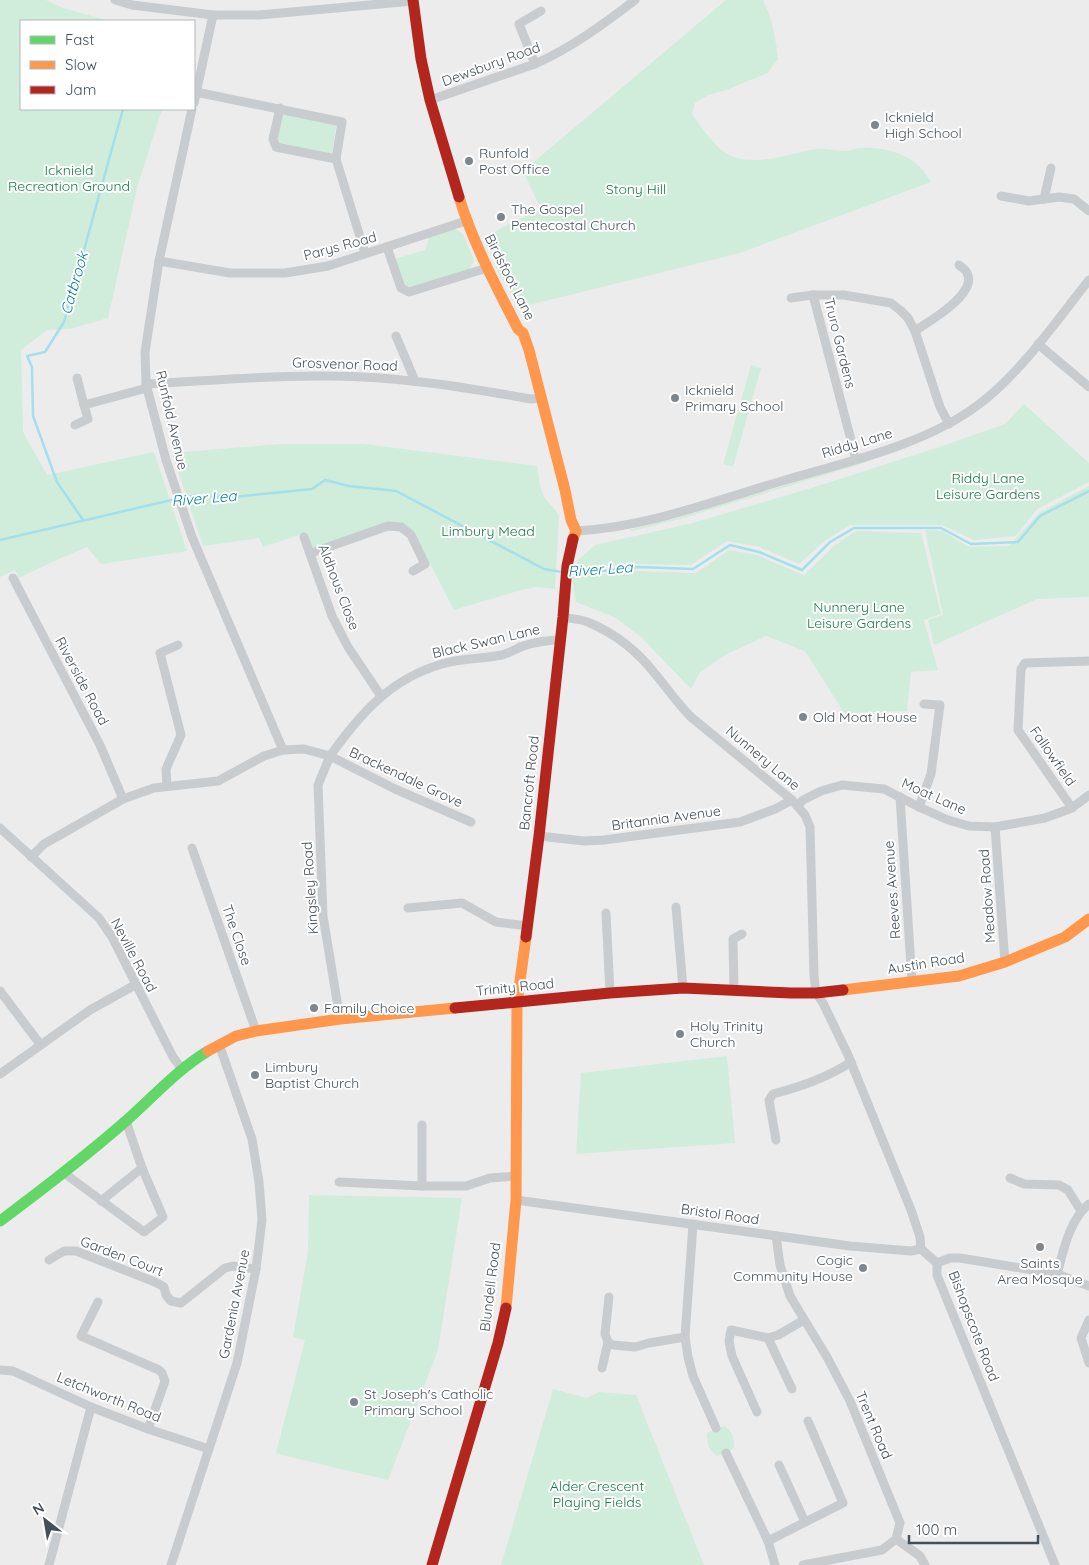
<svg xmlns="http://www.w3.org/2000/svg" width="1089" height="1565" font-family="Quicksand,sans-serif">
  <rect width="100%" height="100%" fill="#edecec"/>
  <!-- green -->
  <g fill="#cfedda">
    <polygon points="0,0 46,0 63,8 109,21 21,21 21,109 162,109 137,188 108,318 70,329 47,330 21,350 23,432 47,475 154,452 187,551 101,564 87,547 50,563 19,578 15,570 0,577"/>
    <path d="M726,0H763C772,18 776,39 778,59L768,73L726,90L708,95L695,103L692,114C701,127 716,149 731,156C756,166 785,155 810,150C823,147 836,151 848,151C852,150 856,148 859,148C879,146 906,152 920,167C924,171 928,177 931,182L740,253L521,307L499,274L485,239L501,228L541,209L523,171Z"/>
    <polygon points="283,113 336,125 332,154 276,142"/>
    <polygon points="453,228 463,234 474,260 470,269 413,288 404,285 395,259 425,250 430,236"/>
    <polygon points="751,365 761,368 733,467 723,464"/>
    <polygon points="1024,404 1089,463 1089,482 1037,509 1016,536 974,540 942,525 850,525 826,540 799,564 759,547 727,541 691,565 629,564 575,570 578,560 595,545 689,524 818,486 939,447 1005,424"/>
    <path d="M280,444H364L537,466C539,475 539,486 543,494C546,503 557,508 559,517L555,589L536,587L521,590L454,610L414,533L404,524L314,552L306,533L263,547L259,538L203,546L172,453Z"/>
    <polygon points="884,455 858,465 680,519 632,531 628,530 681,517"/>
    <polygon points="1089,486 1089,597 1037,599 934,645 928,620 943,615 925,530 942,531 969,547 1009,546 1039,513"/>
    <polygon points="856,531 921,533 941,614 924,620 938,670 911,672 907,711 844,713 805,651 766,636 727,654 700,672 691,689 640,636 616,618 576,602 572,577 637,571 696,573 729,550 757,555 804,575 835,545"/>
    <polygon points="727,1056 735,1143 576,1154 581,1073"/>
    <polygon points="309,1195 462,1198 438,1350 388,1480 290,1457 276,1453 305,1340 293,1337 308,1252"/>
    <polygon points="553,1389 587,1398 599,1392 636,1395 704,1565 501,1565"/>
    <path d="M725,1426C733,1433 734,1437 734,1448L726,1453L717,1456C708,1449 707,1444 707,1433Z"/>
  </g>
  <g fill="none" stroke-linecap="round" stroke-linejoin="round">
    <!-- stream -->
    <g stroke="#a3dfec" stroke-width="2.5">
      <polyline points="182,498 193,496 233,497 312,489 325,480 349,486 396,491 544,569 562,572"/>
      <polyline points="83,520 57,482 33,416 32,367 27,356 45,352 64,322 123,109"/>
      <polyline points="0,540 176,499"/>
      <polyline points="570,572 585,573 638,567 693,569 730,545 759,552 802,570 830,542 854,528 941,528 971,544 1018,542 1040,516 1089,491"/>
    </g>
    <!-- street -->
    <g stroke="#c8ccce" stroke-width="9">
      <polyline points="115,0 132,5 213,15 259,15 413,1"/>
      <polyline points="535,64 519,24 541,11"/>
      <polyline points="196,92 342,122 336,159 365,253"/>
      <path d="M430,100L535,64C571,48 604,24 635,0"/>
      <polyline points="194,103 213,15"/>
      <polyline points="280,108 273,139 276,147 336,159"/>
      <polyline points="192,109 159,261 145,352 146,384 166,460 192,537 283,750"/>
      <polyline points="1001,196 1029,201 1059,197 1074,199 1089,211"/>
      <polyline points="1044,199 1051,168"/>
      <polyline points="387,247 401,288 409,292 487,268"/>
      <polyline points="159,261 230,273 285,273 328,266 466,221"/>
      <polyline points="791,298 813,295"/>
      <path d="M915,331C928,322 978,294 967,273C966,270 961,267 959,265"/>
      <polyline points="396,336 415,381"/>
      <polyline points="1038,344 1089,387"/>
      <polyline points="77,378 84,405 147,388"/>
      <path d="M146,384C207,381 268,375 328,376C396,376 464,387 531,399L542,398"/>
      <polyline points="75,425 88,419 84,405"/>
      <polyline points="856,459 813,295 844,295 891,303 900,310 908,318 915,331 940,407 949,424"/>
      <path d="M576,531C647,527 714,501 782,481C846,462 925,445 978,405C1021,373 1056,321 1089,280"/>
      <polyline points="304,537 332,616 348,647 381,696"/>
      <polyline points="311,553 388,526 401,527 411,535 425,564 413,571"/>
      <polyline points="13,578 100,745 123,799"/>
      <path d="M563,617C571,619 582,619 590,623C616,634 639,653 656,675C668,689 678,704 691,717L792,800L805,815L810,827L814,976L816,993L823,1003L848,1055L911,1210L920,1237L921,1249L937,1263V1275L941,1285L1055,1565"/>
      <polyline points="167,786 166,769 181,735 160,653 178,645"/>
      <polyline points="900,797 912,982"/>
      <polyline points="798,805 803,800 821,791 842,785 884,789 919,807 948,820 969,826 995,827 1045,818 1072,808 1089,795"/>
      <polyline points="919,807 931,774 940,705 924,704"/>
      <polyline points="1072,808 1018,730 1021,669 1025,663 1089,661"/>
      <polyline points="995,827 1005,962"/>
      <polyline points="0,828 99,918 112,937 173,1057 182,1069"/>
      <polyline points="539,836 584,841 604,840 740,822 775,809 792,800"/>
      <polyline points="192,848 256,1031"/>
      <path d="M31,857L44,844L123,799L154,788L218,781L264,756L283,750L304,749L330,756C360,714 390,679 442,664C461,658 483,659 502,655C509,653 516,649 523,646C536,642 547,640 561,640"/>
      <polyline points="676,907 683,988"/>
      <polyline points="408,908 462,903 496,922 528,926"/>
      <polyline points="606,913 610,993"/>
      <polyline points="734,990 733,939 742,934"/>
      <polyline points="0,991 40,1044"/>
      <polyline points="340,1019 323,916 318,785 330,756 395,789 471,822"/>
      <polyline points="0,1074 90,1010 135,985"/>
      <path d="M776,1140L769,1100L773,1094C800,1087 827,1078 851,1062"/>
      <polyline points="64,1173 144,1232 163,1217 142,1168 126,1121"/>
      <polyline points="1010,1178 1024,1184 1059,1185 1068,1190 1081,1211"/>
      <polyline points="339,1182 422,1186 466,1186 490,1178 515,1176"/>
      <polyline points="422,1186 422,1125"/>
      <polyline points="516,1200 850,1246 911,1251 921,1249"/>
      <polyline points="101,1201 142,1168"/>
      <polyline points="693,1224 685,1337 688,1357 693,1376 716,1428"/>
      <polyline points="776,1236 780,1265 790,1296 827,1357 850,1401 900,1523 896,1539 882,1550 803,1565"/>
      <polyline points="49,1260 64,1251 76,1251 155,1282 164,1287 166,1295 171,1301 181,1303 225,1268 233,1266 256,1269"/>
      <polyline points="937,1263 950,1258 960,1258 1057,1274 1089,1286"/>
      <path d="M1057,1274C1064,1249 1069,1221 1089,1204"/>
      <polyline points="609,1297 605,1334 608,1342 613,1345 635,1347 649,1343 685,1337"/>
      <polyline points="98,1302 81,1336 159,1370 162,1373 165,1381 148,1429"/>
      <polyline points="1089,1320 1081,1338 1089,1363"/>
      <polyline points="768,1338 792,1389"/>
      <polyline points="602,1368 608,1342"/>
      <polyline points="0,1370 13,1371 91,1407 148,1429 209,1449"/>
      <polyline points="757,1412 732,1356 729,1341 731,1330 768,1338 778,1335 804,1320"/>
      <polyline points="726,1453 768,1541 775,1565"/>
      <polyline points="779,1465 805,1522"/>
      <polyline points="896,1539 920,1556 925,1565"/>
      <polyline points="768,1541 843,1503 808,1421"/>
      <polyline points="49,1565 91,1407"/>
      <polyline points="171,1565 237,1363 256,1269 262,1220 259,1182 252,1139 219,1044"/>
    </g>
    <!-- fast -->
    <path stroke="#63d668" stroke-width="11" d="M0,1221C43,1189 86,1156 127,1120C153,1097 178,1069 208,1051"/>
    <!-- slow -->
    <g stroke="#ff974d" stroke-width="11">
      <path d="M459,197C473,243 496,286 518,329L523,333L529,350L565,490L571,520L576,531L573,539"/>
      <polyline points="843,990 959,976 1005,962 1065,937 1089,919"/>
      <polyline points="208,1051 236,1036 256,1031 340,1019 455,1008"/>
      <polyline points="506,1308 516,1200 517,1003 526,937"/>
    </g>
    <!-- jam -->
    <g stroke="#b3261e" stroke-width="11">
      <polyline points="413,0 421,59 430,100 459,197"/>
      <polyline points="526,937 539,836 563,617 567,566 573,539"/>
      <polyline points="455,1008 610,993 683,988 791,993 816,993 843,990"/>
      <polyline points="432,1565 498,1343 506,1308"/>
    </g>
  </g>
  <!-- markers -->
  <g fill="#7f878c" stroke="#fff" stroke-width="2">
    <circle cx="875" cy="125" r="5"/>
    <circle cx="469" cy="161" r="5"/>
    <circle cx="501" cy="217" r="5"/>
    <circle cx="675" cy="398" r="5"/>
    <circle cx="803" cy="717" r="5"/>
    <circle cx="314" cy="1008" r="5"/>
    <circle cx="680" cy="1034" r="5"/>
    <circle cx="255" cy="1075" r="5"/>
    <circle cx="1040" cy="1247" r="5"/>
    <circle cx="863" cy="1268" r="5"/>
    <circle cx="354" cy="1402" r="5"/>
  </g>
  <g text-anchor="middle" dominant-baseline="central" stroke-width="4" stroke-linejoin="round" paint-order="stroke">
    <!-- street labels -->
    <g font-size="14" fill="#445059" stroke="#fff">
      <text transform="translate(491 64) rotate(-20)">Dewsbury Road</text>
      <text transform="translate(340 246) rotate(-15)">Parys Road</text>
      <text transform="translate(510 277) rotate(63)">Birdsfoot Lane</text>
      <text transform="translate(840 343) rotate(76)">Truro Gardens</text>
      <text transform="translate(345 364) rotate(2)">Grosvenor Road</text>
      <text transform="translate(172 420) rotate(77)">Runfold Avenue</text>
      <text transform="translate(857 443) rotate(-17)">Riddy Lane</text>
      <text transform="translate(339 587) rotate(69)">Aldhous Close</text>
      <text transform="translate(486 641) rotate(-13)">Black Swan Lane</text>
      <text transform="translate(82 681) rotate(62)">Riverside Road</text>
      <text transform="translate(1053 756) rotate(55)">Fallowfield</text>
      <text transform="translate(763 758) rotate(40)">Nunnery Lane</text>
      <text transform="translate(406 777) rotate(25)">Brackendale Grove</text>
      <text transform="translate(529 783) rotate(-84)">Bancroft Road</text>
      <text transform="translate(934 796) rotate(24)">Moat Lane</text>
      <text transform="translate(666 818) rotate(-8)">Britannia Avenue</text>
      <text transform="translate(310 888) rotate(-94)">Kingsley Road</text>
      <text transform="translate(892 890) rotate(-94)">Reeves Avenue</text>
      <text transform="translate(987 896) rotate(-94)">Meadow Road</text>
      <text transform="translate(237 935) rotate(71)">The Close</text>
      <text transform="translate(134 955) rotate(62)">Neville Road</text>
      <text transform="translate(926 963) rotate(-9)">Austin Road</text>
      <text transform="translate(515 987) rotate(-6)">Trinity Road</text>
      <text transform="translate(720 1214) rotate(8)">Bristol Road</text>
      <text transform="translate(122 1256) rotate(21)">Garden Court</text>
      <text transform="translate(490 1287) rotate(-83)">Blundell Road</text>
      <text transform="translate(234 1304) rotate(-79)">Gardenia Avenue</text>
      <text transform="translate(974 1326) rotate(69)">Bishopscote Road</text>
      <text transform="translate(109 1397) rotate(22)">Letchworth Road</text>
      <text transform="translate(874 1425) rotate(67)">Trent Road</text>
    </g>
    <!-- poi labels -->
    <g font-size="14" fill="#445059" stroke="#fff" text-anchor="start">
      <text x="885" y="117">Icknield<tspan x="885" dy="16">High School</tspan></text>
      <text x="479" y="153">Runfold<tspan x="479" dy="16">Post Office</tspan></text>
      <text x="511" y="209">The Gospel<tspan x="511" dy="16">Pentecostal Church</tspan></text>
      <text x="685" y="390">Icknield<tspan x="685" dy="16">Primary School</tspan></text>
      <text x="813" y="717">Old Moat House</text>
      <text x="324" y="1008">Family Choice</text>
      <text x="690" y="1026">Holy Trinity<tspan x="690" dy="16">Church</tspan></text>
      <text x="265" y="1067">Limbury<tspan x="265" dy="16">Baptist Church</tspan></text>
      <text x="853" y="1260" text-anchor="end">Cogic<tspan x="853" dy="16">Community House</tspan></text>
      <text x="1040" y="1263" text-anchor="middle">Saints<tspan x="1040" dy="16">Area Mosque</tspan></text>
      <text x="364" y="1394">St Joseph's Catholic<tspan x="364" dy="16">Primary School</tspan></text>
    </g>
    <!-- park labels -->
    <g font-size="14" fill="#157a44" stroke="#fff">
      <text x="69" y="170">Icknield<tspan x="69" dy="16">Recreation Ground</tspan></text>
      <text x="636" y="189">Stony Hill</text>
      <text x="988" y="478">Riddy Lane<tspan x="988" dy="16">Leisure Gardens</tspan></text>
      <text x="488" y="531">Limbury Mead</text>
      <text x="859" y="607">Nunnery Lane<tspan x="859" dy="16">Leisure Gardens</tspan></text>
      <text x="597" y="1486">Alder Crescent<tspan x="597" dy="16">Playing Fields</tspan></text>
    </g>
    <!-- water labels -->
    <g font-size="15" font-style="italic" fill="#0b7e97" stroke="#fff">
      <text transform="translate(74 283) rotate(-74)">Catbrook</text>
      <text transform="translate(204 498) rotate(-5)">River Lea</text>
      <text transform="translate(600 569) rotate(-4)">River Lea</text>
    </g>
  </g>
  <!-- legend -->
  <rect x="20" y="20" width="175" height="90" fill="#ffffff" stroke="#b4b9bd"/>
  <rect x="30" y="36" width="25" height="8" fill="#63d668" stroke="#b4b9bd"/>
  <text x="65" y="45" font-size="15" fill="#445059">Fast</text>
  <rect x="30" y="61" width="25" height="8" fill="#ff974d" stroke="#b4b9bd"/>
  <text x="65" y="70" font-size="15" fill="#445059">Slow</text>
  <rect x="30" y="86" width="25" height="8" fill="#b3261e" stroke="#b4b9bd"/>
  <text x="65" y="95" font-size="15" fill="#445059">Jam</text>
  <!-- north arrow -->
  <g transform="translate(45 1520) rotate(329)" stroke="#ffffff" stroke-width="4" paint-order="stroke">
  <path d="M0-4L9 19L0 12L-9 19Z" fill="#445059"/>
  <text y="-8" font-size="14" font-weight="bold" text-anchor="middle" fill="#445059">N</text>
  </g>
  <!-- scale -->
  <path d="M909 1535v8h129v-8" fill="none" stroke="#445059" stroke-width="2.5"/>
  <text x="916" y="1535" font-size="15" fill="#445059" stroke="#ffffff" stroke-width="4" paint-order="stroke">100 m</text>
</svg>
